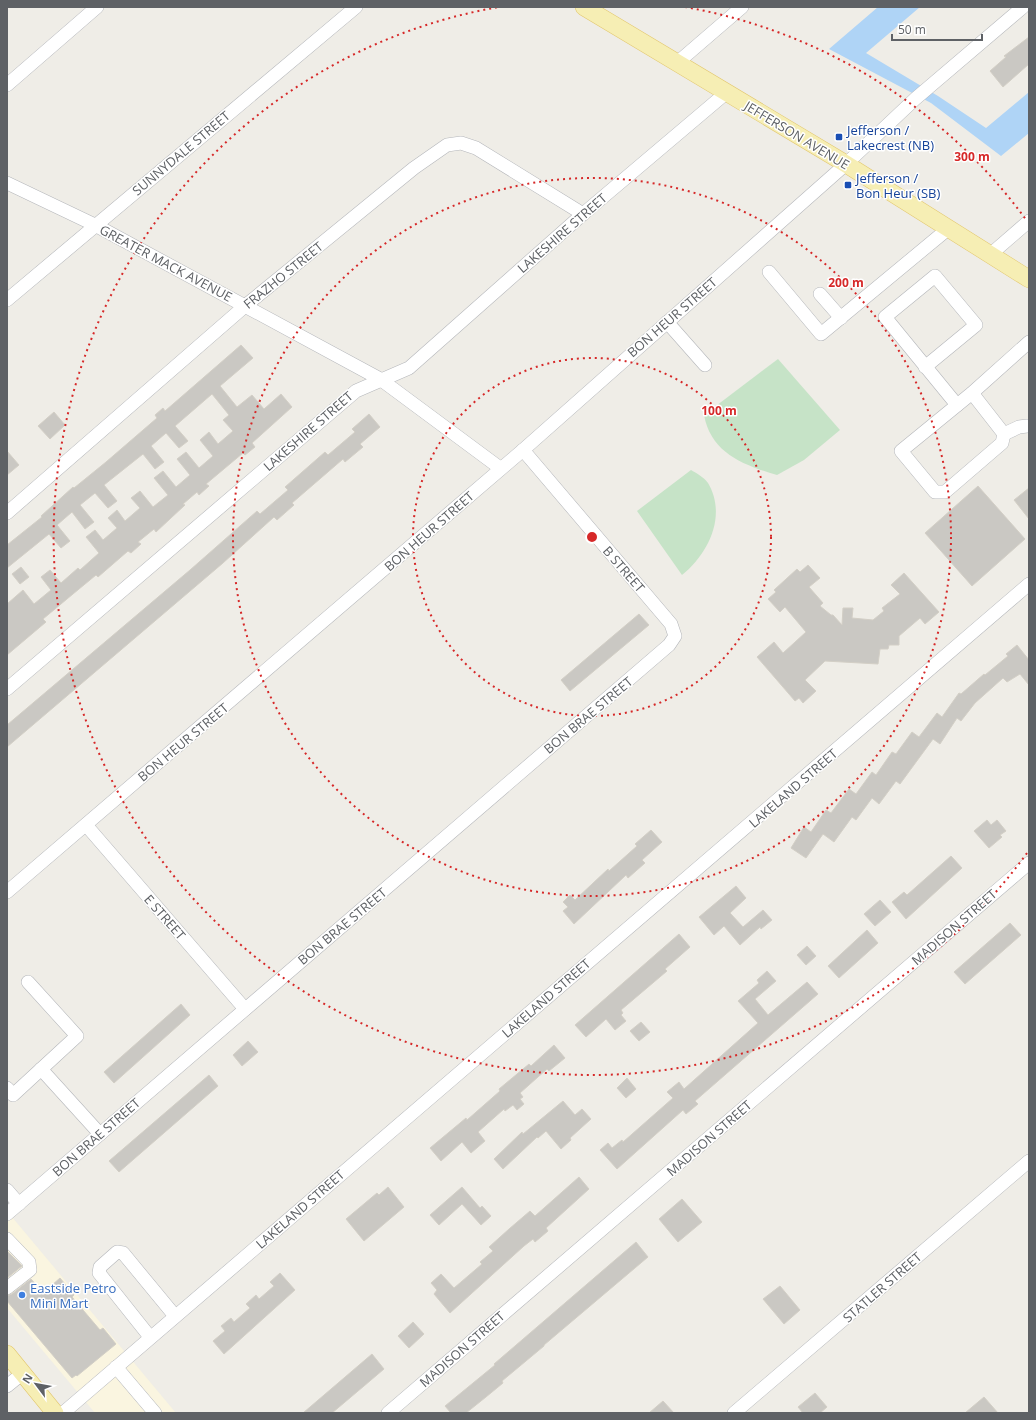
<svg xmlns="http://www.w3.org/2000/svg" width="1036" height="1420" font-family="'Open Sans',sans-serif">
  <rect width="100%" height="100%" fill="#efede7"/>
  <!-- commercial -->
  <polygon fill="#faf5e0" points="7,1211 176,1413 95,1413 7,1308"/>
  <!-- green -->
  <g fill="#c6e3c7">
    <path d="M778,359L840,430L804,460L777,475C743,465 711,453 704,415Z"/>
    <path d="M691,470C696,473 705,478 708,483C727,515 709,553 682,575L637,511Z"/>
  </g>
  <!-- water -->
  <polygon fill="#afd4f6" points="878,7 920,7 866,53 938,96 986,128 1029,92 1029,133 1001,156 931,103 829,49"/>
  <!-- building -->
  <g fill="#cac8c3" stroke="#d3cfc6">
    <polygon points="1029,37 1029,64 1003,87 990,71 1006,57 1004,56"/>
    <polygon points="241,345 253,358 220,386 237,407 252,395 264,409 281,394 292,407 252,443 255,447 245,455 243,453 206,484 209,486 199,495 197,492 183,504 185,505 156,532 154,529 138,542 141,544 131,553 128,551 98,577 96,575 73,594 43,619 46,622 7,655 7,604 23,590 34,604 51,590 41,577 50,570 61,583 78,568 80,570 99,553 86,537 95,530 103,540 117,528 108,518 117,510 125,521 140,508 131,498 140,491 153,507 168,495 154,478 163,471 176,487 190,475 177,459 186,452 199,468 213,456 200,440 209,432 218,444 233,431 223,420 229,415 212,394 175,426 188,441 179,448 166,433 151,446 164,462 155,469 143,454 104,485 117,501 108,508 95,493 80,505 94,522 85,529 72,512 57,525 70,541 61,548 49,534 7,568 7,545 42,517 41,516 73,487 74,488 106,462 157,418 155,415 163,408 165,411"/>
    <polygon points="54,412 65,425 50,439 38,426"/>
    <polygon points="369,414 380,427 360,444 363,447 345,462 343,459 292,503 294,505 277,520 274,517 223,563 7,747 7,725 190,570 257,511 260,514 288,490 285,487 325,452 328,455 355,432 352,429"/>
    <polygon points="7,451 19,465 7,475"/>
    <polygon points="978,486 1025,539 972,586 925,533"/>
    <polygon points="1029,488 1029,519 1014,500"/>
    <polygon points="808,565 820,578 809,587 823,603 820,606 831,615 833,615 842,625 843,608 853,608 852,618 873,620 884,611 882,608 900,594 891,585 904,573 939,612 925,624 920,618 899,636 899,645 889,645 888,649 880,649 878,664 825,661 805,680 816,691 803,703 799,698 795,701 757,657 774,642 783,653 806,632 785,607 780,612 768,599 776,592 774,590 797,569 800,572"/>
    <polygon points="21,567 29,577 20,584 12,574"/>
    <polygon points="639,614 649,625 570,691 561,680"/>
    <polygon points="1017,645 1029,660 1029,685 1020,674 1007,682 1003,678 975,703 961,721 957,718 940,744 933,739 900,784 896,781 879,804 872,798 856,820 852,817 834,842 823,834 806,858 791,848 804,827 811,832 826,810 831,813 849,789 856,794 872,772 876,775 892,752 896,754 912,732 919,737 937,713 942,717 959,693 961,694 984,674 985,675 1008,656 1006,654"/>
    <polygon points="987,820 991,825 997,820 1006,831 1000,835 1002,837 989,848 974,831"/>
    <polygon points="651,830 662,842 642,860 645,863 628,878 626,875 574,924 563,911 568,907 563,902 570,895 575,900 608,869 609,871 637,846 635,844"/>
    <polygon points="951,856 962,868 906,919 892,902 904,892 907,895"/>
    <polygon points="736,886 746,898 730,913 743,927 763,910 772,920 761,929 760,927 740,945 724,926 714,935 699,917"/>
    <polygon points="880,900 891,912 875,926 864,914"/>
    <polygon points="1010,923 1021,935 965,984 954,972"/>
    <polygon points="867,930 878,943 839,978 828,966"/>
    <polygon points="679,934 690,947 665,969 667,971 621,1010 623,1013 621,1015 626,1021 615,1030 606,1019 586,1037 575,1025"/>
    <polygon points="807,946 816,956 806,965 797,955"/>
    <polygon points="767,971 776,981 755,999 768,1015 807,982 818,994 695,1101 698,1104 686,1114 683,1110 617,1169 600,1150 608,1143 612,1148 622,1140 623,1142 673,1098 667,1092 679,1082 684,1089 758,1023 738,1001 759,983 757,980"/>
    <polygon points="181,1004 190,1015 114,1083 104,1072"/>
    <polygon points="641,1022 650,1032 639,1041 630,1031"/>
    <polygon points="248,1041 258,1052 242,1066 233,1055"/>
    <polygon points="554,1045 565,1058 549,1071 547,1069 520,1093 523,1097 520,1099 524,1104 517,1110 513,1105 505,1111 504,1109 478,1132 485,1141 471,1153 462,1142 441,1161 430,1148 466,1118 467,1120 500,1091 499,1089 529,1064 531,1066"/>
    <polygon points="209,1075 218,1086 119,1172 109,1161"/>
    <polygon points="627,1078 636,1089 626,1098 617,1088"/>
    <polygon points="563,1101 575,1115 582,1109 591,1119 570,1138 571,1140 561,1149 546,1131 538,1138 537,1137 503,1169 494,1159 522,1132 523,1134"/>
    <polygon points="579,1177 589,1189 546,1228 548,1231 535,1242 533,1239 524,1246 450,1313 434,1294 437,1290 431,1283 441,1274 454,1288 482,1264 480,1262 493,1251 489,1247 509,1229 530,1211 535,1216"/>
    <polygon points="388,1187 404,1207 364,1241 346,1219 377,1193 379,1195"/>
    <polygon points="462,1187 480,1208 482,1206 491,1216 481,1225 462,1204 439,1225 430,1215"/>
    <polygon points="682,1199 702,1222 678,1242 659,1219"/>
    <polygon points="636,1242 648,1257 544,1345 544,1346 502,1381 503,1383 486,1397 466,1413 451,1413 445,1406 495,1365 494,1364"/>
    <polygon points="7,1251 22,1266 7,1278"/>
    <polygon points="280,1273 295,1290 224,1354 213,1341 225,1331 221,1326 231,1318 234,1322 250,1308 246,1304 256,1295 259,1299 274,1286 270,1282"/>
    <polygon points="60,1278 74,1295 72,1297 100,1330 103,1328 116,1344 77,1376 76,1375 72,1378 7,1301 7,1296 12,1294 31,1279 43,1293"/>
    <polygon points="780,1286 800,1310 784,1324 763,1299"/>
    <polygon points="413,1322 424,1334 409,1348 398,1336"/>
    <polygon points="372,1354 384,1369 364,1386 332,1413 303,1413"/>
    <polygon points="815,1393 827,1407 820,1413 803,1413 798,1407"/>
    <polygon points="984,1397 998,1413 965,1413"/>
    <polygon points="663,1401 674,1413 649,1413"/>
  </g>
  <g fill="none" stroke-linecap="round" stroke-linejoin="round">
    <!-- minor casing -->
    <g stroke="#b4b6ba" stroke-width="14">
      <g id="minor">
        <polyline points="677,63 742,7"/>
        <polyline points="7,85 97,7"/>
        <polyline points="7,183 95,225 380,379 500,468"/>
        <polyline points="991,254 1029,221"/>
        <polyline points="769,272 821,334 949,228"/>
        <polyline points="820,294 841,318"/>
        <polyline points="7,300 356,7"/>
        <polyline points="667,322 705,365"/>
        <polyline points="925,367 976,325 935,276 885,317 957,405"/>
        <polyline points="972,393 1004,434 1002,443 945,492 935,492 901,451 972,393 1029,342"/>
        <polyline points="1004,434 1019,427 1027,426"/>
        <polyline points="7,513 245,306 414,168 447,145 461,143 476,148 583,214"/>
        <polyline points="7,689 356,391 409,368 583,214 726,93"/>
        <polyline points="86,825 245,1009"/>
        <polyline points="7,892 523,450 846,164 915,99 1023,7"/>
        <polyline points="41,1069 100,1134"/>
        <polyline points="7,1088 13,1095 77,1036 28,982"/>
        <polyline points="7,1190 19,1204"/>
        <polyline points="7,1214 669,645 675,636 671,624 523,450"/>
        <polyline points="7,1239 29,1262 30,1270 7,1288"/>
        <polyline points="150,1337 99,1273 100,1267 117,1252 123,1253 175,1316"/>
        <polyline points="116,1367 155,1413"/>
        <polyline points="7,1386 23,1373"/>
        <polyline points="63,1413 1029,584"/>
        <polyline points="388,1413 1029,863"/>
        <polyline points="734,1413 1029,1161"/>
      </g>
    </g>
    <!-- major casing -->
    <g stroke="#e2c66c" stroke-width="18">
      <g id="major">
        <polyline points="584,7 846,164 1029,279"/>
        <polyline points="7,1354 55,1413"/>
      </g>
    </g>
    <!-- minor -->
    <use href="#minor" stroke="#fff" stroke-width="13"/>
    <!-- major -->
    <use href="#major" stroke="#f6eeb4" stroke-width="17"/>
  </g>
  <!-- distance rings -->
  <g fill="none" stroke="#d62828" stroke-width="2" stroke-dasharray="2 4">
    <circle cx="592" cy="537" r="179"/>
    <circle cx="592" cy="537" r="359"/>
    <path d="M1027 853A538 538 0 1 1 499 7M685 7A538 538 0 0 1 1027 221"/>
  </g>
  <!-- markers -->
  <g fill="#1a4fb4" stroke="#fff" stroke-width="1.5">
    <rect x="835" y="133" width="8" height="8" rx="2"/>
    <rect x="844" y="181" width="8" height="8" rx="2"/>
  </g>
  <circle fill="#3f7fe0" stroke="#fff" stroke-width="1.5" cx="22" cy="1295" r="4"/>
  <g text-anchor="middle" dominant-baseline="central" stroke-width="3" stroke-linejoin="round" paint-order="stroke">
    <!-- transit labels -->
    <g font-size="13" fill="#164399" stroke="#fff" text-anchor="start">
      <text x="847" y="130">Jefferson /<tspan x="847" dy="15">Lakecrest (NB)</tspan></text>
      <text x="856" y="178">Jefferson /<tspan x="856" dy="15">Bon Heur (SB)</tspan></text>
    </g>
    <!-- street labels -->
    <g font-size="13" fill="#5e6165" stroke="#fff">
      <text transform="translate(797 135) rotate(31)">JEFFERSON AVENUE</text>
      <text transform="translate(181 153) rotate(-40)">SUNNYDALE STREET</text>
      <text transform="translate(562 233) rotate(-41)">LAKESHIRE STREET</text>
      <text transform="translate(166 263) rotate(28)">GREATER MACK AVENUE</text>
      <text transform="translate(283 275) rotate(-39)">FRAZHO STREET</text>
      <text transform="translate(672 317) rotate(-41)">BON HEUR STREET</text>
      <text transform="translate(308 431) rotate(-41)">LAKESHIRE STREET</text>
      <text transform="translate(429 531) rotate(-41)">BON HEUR STREET</text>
      <text transform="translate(624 569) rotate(49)">B STREET</text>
      <text transform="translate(588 715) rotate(-40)">BON BRAE STREET</text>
      <text transform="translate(183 742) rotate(-40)">BON HEUR STREET</text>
      <text transform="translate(793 788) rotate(-41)">LAKELAND STREET</text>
      <text transform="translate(165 917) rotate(49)">E STREET</text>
      <text transform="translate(342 926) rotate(-40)">BON BRAE STREET</text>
      <text transform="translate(954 927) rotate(-41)">MADISON STREET</text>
      <text transform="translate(546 998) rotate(-41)">LAKELAND STREET</text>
      <text transform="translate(96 1137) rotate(-41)">BON BRAE STREET</text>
      <text transform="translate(709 1138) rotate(-41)">MADISON STREET</text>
      <text transform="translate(300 1209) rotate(-41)">LAKELAND STREET</text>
      <text transform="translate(882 1287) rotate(-41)">STATLER STREET</text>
      <text transform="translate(462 1349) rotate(-41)">MADISON STREET</text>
    </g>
    <!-- shop labels -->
    <g font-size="13" fill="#366cbe" stroke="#fff" text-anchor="start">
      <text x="30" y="1288">Eastside Petro<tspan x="30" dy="15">Mini Mart</tspan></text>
    </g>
  </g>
  <circle cx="592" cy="537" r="6" fill="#d62828" stroke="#fff" stroke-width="2"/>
  <g font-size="12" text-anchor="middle" font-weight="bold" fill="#d62828" stroke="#fff" stroke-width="3" stroke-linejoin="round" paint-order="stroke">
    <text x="972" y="161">300 m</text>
    <text x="846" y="287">200 m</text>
    <text x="719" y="415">100 m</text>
  </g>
  <!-- border -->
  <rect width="1036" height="1420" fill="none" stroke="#5e6165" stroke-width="16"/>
  <!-- north arrow -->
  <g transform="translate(36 1384) rotate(302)" stroke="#ffffff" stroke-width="3" paint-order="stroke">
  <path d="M0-3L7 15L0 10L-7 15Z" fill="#5e6165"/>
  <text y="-6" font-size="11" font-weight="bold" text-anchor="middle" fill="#5e6165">N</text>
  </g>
  <!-- scale -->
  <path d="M892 34v6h90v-6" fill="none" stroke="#5e6165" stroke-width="2"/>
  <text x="898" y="34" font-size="12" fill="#5e6165" stroke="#ffffff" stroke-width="3" paint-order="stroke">50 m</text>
</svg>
